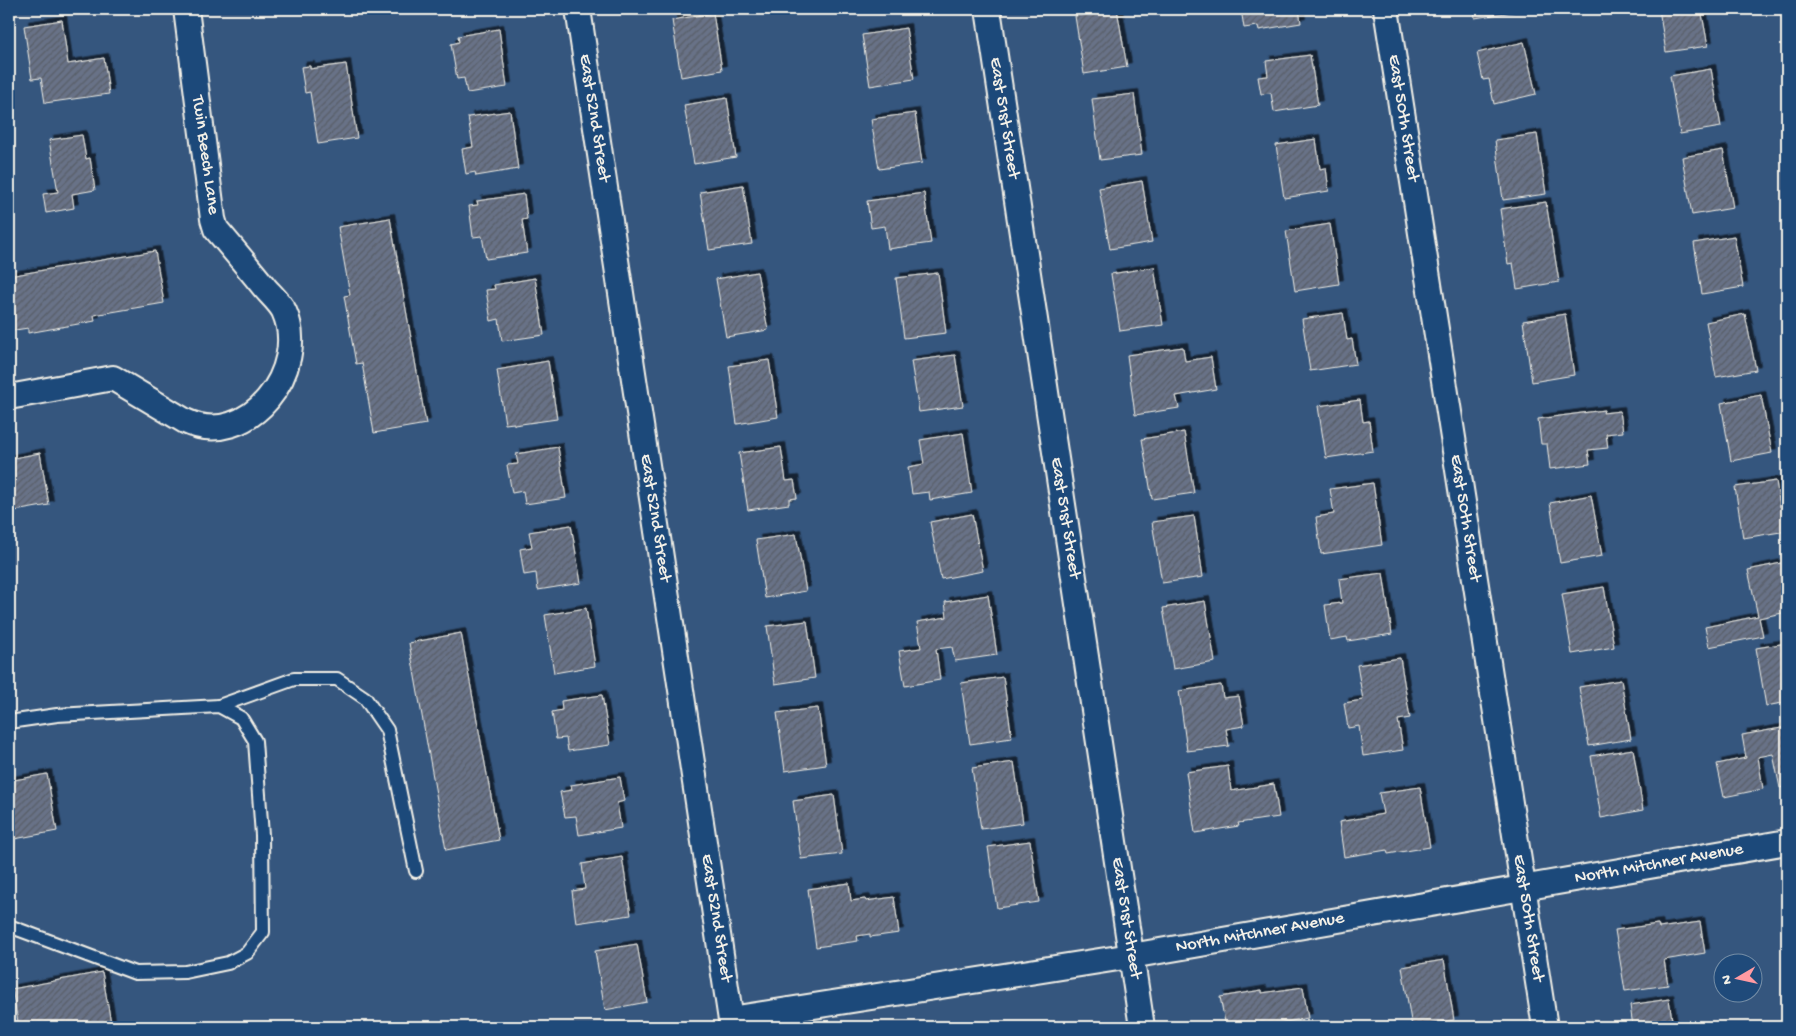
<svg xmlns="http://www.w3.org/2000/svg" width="1796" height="1036" font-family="'Gochi Hand',sans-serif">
  <defs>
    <pattern id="building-hatch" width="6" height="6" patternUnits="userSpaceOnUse" patternTransform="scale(1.25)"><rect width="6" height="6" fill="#687287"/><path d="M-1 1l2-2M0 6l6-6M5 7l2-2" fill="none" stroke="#585d66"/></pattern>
    <filter id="shadow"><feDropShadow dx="4.5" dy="-4.5" stdDeviation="0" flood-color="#0009"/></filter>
  </defs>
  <rect width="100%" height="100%" fill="#35567e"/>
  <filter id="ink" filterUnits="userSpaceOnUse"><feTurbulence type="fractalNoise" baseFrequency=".02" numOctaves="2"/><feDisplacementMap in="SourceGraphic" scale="10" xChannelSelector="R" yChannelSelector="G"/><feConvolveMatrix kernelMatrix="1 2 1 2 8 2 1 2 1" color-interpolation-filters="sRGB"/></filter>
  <g filter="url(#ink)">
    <!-- building -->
    <g fill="url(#building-hatch)" stroke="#f4f1e8" filter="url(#shadow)">
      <polygon points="1117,9 1127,67 1084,74 1075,16"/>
      <polygon points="1241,9 1299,9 1301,23 1259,30 1258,26 1244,28"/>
      <polygon points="1474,9 1517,9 1518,11 1475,18"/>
      <polygon points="1659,9 1701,9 1708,46 1666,52"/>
      <polygon points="713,13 722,70 681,77 672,20"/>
      <polygon points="62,20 68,64 104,58 109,94 45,103 41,78 32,79 24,26"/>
      <polygon points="906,28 914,79 870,86 862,35"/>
      <polygon points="499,29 507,87 467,93 464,78 457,79 451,44 459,42 458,36"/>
      <polygon points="1524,42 1536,94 1494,104 1489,79 1483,80 1477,53"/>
      <polygon points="1310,55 1318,105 1274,112 1271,93 1261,94 1258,77 1268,76 1266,61"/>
      <polygon points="346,64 357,138 318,144 310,92 305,93 301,67 310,66 310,69"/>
      <polygon points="1711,69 1721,127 1680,134 1670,76"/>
      <polygon points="1134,94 1142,155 1100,160 1092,99"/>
      <polygon points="727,98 736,157 694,164 684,105"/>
      <polygon points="510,111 518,169 476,176 475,172 466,174 462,149 473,147 468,117"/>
      <polygon points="915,113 922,163 879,169 871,119"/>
      <polygon points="1537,134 1546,194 1503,200 1495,140"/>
      <polygon points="82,135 86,159 90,158 95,190 72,194 74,208 46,213 43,194 58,192 49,140"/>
      <polygon points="1316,139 1320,169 1326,168 1329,191 1284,198 1276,145"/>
      <polygon points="1723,150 1733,208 1692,215 1682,157"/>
      <polygon points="1142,181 1152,242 1110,249 1099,188"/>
      <polygon points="743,185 752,244 709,250 700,192"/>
      <polygon points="924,193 931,243 888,249 885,226 871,228 867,201"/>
      <polygon points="524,194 527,219 522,220 527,253 486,259 482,236 473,237 469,206 478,205 477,201"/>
      <polygon points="1546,202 1559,282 1517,289 1513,263 1508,264 1500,209"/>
      <polygon points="390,218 426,424 374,433 362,363 356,364 344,296 350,295 338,227"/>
      <polygon points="1330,224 1339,284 1295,291 1286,231"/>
      <polygon points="1734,236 1743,287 1702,294 1694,243"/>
      <polygon points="155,251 164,303 94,315 95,321 28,333 28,328 9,331 9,276"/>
      <polygon points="1154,267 1163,325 1120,331 1111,274"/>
      <polygon points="757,272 768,330 726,337 716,279"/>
      <polygon points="938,273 946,333 904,338 896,278"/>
      <polygon points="535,278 544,335 502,341 499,319 491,321 486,290 495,289 494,285"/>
      <polygon points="1343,313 1347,340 1352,339 1356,364 1310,371 1302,319"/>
      <polygon points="1565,314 1574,375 1532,382 1523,321"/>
      <polygon points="1745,314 1756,370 1716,377 1706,322"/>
      <polygon points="1183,347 1185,361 1211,357 1216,389 1176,396 1179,408 1135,415 1127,355"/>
      <polygon points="955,355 963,406 919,412 911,361"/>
      <polygon points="769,360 778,417 737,424 729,366"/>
      <polygon points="548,361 557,419 514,425 514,423 505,424 497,370"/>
      <polygon points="1761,395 1772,453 1731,461 1721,403"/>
      <polygon points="1360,400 1363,422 1369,421 1373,451 1326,458 1318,406"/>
      <polygon points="1604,410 1603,413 1620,411 1623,432 1606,434 1608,448 1588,450 1590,464 1550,469 1547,444 1541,444 1538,419"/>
      <polygon points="1184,432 1194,493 1152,499 1142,439"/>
      <polygon points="963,433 972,493 930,500 929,492 912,494 908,467 924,464 920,440"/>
      <polygon points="558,447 566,498 525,504 523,491 512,493 507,465 518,464 516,454"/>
      <polygon points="781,447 786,481 794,480 797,498 789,499 789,504 748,510 739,453"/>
      <polygon points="40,453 49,505 9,512 9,459"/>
      <polygon points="1776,481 1780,507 1785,506 1787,531 1743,538 1735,487"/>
      <polygon points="1373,483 1382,545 1321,554 1316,517 1334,514 1330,489"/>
      <polygon points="1591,495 1602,556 1560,563 1550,503"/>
      <polygon points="972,514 983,571 941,579 930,522"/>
      <polygon points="1194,516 1203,577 1162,583 1152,522"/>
      <polygon points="571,525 581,583 538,590 536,573 524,575 520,549 532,547 529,532"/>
      <polygon points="796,534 806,591 765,598 756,540"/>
      <polygon points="1786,562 1787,612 1759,618 1763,636 1709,647 1705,627 1758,616 1748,570"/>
      <polygon points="1383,573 1392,634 1348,641 1347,637 1330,640 1325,605 1342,603 1339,579"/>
      <polygon points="1604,587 1614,647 1572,654 1562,594"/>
      <polygon points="988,595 997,655 955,661 952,647 936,649 940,680 905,686 899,651 921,648 917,622 947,617 945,602"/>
      <polygon points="1205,601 1215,662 1173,669 1163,608"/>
      <polygon points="586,608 595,666 554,673 545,615"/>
      <polygon points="807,621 815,678 775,684 767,626"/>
      <polygon points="461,633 499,840 446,850 409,643"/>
      <polygon points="1787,643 1787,702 1766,706 1756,648"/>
      <polygon points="1400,658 1410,718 1398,720 1403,750 1363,756 1359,726 1348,728 1344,703 1363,700 1357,665"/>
      <polygon points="1003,677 1012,738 970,744 961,683"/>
      <polygon points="1621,680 1631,739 1589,746 1579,687"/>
      <polygon points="1221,685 1223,698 1239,696 1244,726 1226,729 1229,746 1187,751 1179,691"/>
      <polygon points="602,695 610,745 568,751 566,738 556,739 552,712 562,710 561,701"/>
      <polygon points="818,708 826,765 785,771 777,713"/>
      <polygon points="1787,727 1787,786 1780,788 1773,754 1758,757 1763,789 1724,797 1717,764 1746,758 1742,735"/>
      <polygon points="1633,749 1643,810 1601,818 1591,756"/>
      <polygon points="1014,762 1023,823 981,829 972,768"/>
      <polygon points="1228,766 1231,791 1274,784 1279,817 1238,823 1239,826 1195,833 1186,772"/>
      <polygon points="47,774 57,831 9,840 9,781"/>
      <polygon points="620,777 624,801 617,803 621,828 579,835 576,816 565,817 560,792 572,790 571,785"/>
      <polygon points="1420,787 1430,847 1388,854 1387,850 1344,857 1339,822 1383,814 1379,793"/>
      <polygon points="834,795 842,854 801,859 793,801"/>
      <polygon points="1030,841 1039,902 997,908 988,847"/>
      <polygon points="622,857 631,915 576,923 572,891 585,889 582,864"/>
      <polygon points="849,883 851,901 865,899 866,901 894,897 899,933 870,937 870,934 857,936 858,941 816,947 808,889"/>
      <polygon points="1700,922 1705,953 1664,960 1668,985 1625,991 1615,930 1658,924 1659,928"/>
      <polygon points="637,944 647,1002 605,1010 595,951"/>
      <polygon points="1444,960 1454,1020 1412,1027 1402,967"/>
      <polygon points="102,972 111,1023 89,1027 19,1027 12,989"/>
      <polygon points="1303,987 1308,1018 1280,1023 1281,1027 1226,1027 1220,997 1262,990 1262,993"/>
      <polygon points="1669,999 1673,1027 1633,1027 1630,1005"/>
    </g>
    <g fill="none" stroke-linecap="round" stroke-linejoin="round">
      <!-- service casing -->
      <g stroke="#f4f1e8" stroke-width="16">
        <g id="service">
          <polyline points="219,706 294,679 337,679 365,698 387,730 416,871"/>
          <polyline points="9,722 57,715 219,706 241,718 255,741 262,835 263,932 247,953 228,963 185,972 135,973 9,926"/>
        </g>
      </g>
      <!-- minor casing -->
      <g stroke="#f4f1e8" stroke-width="28">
        <g id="minor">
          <polyline points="578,9 732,1027"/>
          <polyline points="988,9 1142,1027"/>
          <polyline points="1386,9 1545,1027"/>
          <path d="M9,397L113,378L185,421C248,451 310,369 284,311C280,303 271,295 265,288C249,268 232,248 216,229L213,219L186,9"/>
          <polyline points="731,1019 1131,956 1787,842"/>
        </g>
      </g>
      <!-- service -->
      <use href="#service" stroke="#1f4a7a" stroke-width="12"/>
      <!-- minor -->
      <use href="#minor" stroke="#1f4a7a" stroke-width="24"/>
    </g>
  </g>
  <g text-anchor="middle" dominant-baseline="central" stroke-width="4" stroke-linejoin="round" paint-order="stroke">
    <!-- street labels -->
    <g font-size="18" fill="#f4f1e8" stroke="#1f4a7a">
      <text transform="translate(594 118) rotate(81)">East 52nd Street</text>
      <text transform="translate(1004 118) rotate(81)">East 51st Street</text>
      <text transform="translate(1403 118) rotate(81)">East 50th Street</text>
      <text transform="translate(205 155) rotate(82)">Twin Beech Lane</text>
      <text transform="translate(655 518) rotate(81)">East 52nd Street</text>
      <text transform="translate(1065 518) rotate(81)">East 51st Street</text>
      <text transform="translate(1465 518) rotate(81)">East 50th Street</text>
      <text transform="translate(1659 864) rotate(-10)">North Mitchner Avenue</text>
      <text transform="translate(716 918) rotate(81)">East 52nd Street</text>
      <text transform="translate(1126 918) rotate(81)">East 51st Street</text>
      <text transform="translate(1528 918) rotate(81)">East 50th Street</text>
      <text transform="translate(1260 933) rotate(-10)">North Mitchner Avenue</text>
    </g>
  </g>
  <!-- margin -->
  <rect width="1796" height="1036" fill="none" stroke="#1f4a7a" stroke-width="30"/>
  <rect x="15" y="15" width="1766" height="1006" fill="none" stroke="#f4f1e8" stroke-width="2" filter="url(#ink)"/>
  <!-- north arrow -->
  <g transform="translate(1738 978) rotate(261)"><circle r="24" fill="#1f4a7a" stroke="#748da6"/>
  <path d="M0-4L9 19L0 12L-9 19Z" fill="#ff9aa2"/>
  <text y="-8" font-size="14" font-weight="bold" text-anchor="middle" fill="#f4f1e8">N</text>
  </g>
</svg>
